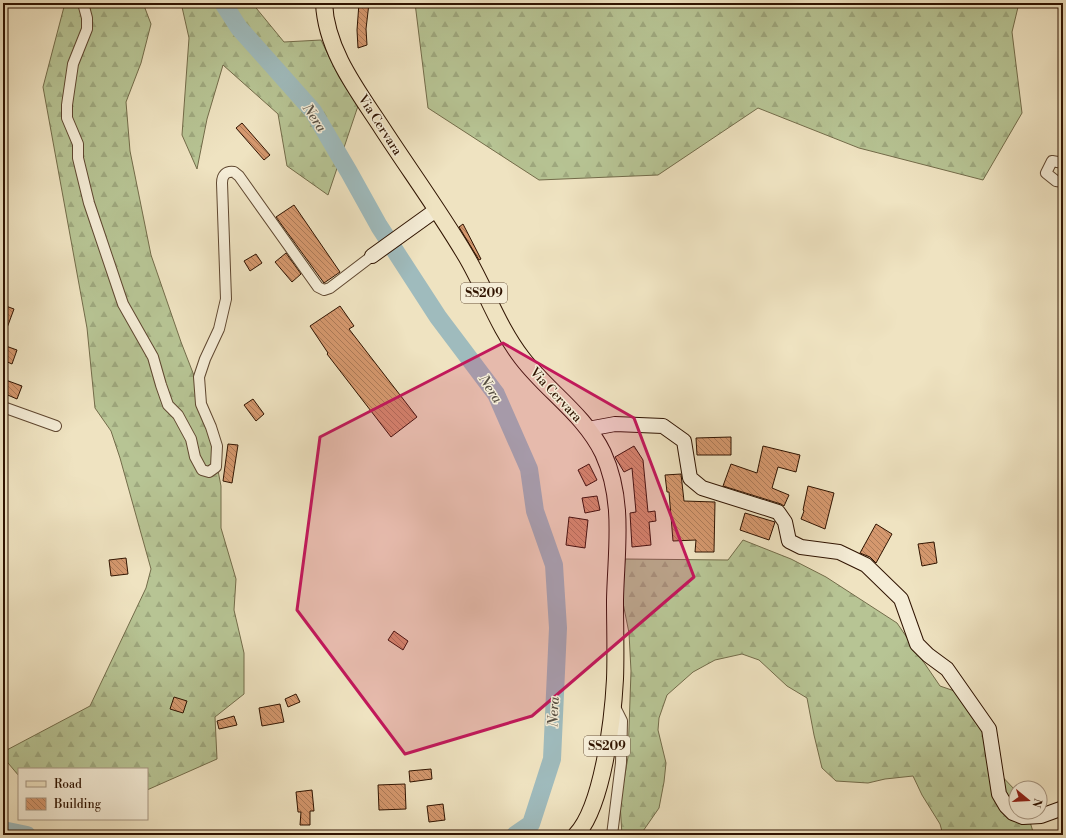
<svg xmlns="http://www.w3.org/2000/svg" width="1066" height="838" font-family="'Libre Bodoni',serif">
  <defs>
    <pattern id="forest-firs" width="22" height="20" patternUnits="userSpaceOnUse"><rect width="22" height="20" fill="#b7c494"/><path d="M5 1l3.5 6h-7zM16 11l3.5 6h-7z" fill="#9ea87e"/></pattern>
    <pattern id="building-back-hatch" width="6" height="6" patternUnits="userSpaceOnUse"><rect width="6" height="6" fill="#d5986e"/><path d="M-1 5l2 2M0 0l6 6M5-1l2 2" fill="none" stroke="#ad7b58"/></pattern>
  </defs>
  <rect width="100%" height="100%" fill="#efe3c1"/>
  <filter id="stains"><feTurbulence type="fractalNoise" baseFrequency=".005" numOctaves="4"/><feColorMatrix values="0 0 0 0 .2 0 0 0 0 .09 0 0 0 0 .02 0 0 0 .5 -.17"/></filter>
  <radialGradient id="worn" r=".72"><stop offset=".6" stop-color="#630" stop-opacity="0"/><stop offset="1" stop-color="#630" stop-opacity=".3"/></radialGradient>
  <!-- forest -->
  <g fill="url(#forest-firs)" stroke="#736c4a">
    <polygon points="65,3 143,3 151,24 141,63 126,102 130,151 151,255 181,342 205,404 221,486 221,528 236,579 234,610 244,653 244,694 215,717 217,759 147,790 147,769 19,769 19,776 3,757 3,752 90,706 146,588 151,569 120,458 111,431 95,408 87,328 43,87"/>
    <polygon points="178,3 252,3 284,42 321,40 339,77 358,106 328,195 287,166 278,114 223,65 207,119 197,169 182,135 189,38 182,7"/>
    <polygon points="415,3 1019,3 1012,32 1022,113 983,180 859,148 758,108 658,175 539,180 428,108"/>
    <polygon points="743,540 791,559 826,577 897,623 940,686 966,695 988,740 995,769 1016,791 1016,812 1027,812 1034,835 943,835 940,824 922,795 913,776 885,779 868,783 836,781 822,768 814,735 807,698 787,686 759,660 742,654 715,660 693,672 667,695 659,718 658,730 666,763 664,782 659,808 641,834 642,835 622,835 620,803 628,757 631,671 629,633 622,598 625,559 728,560"/>
  </g>
  <g fill="none" stroke-linecap="round" stroke-linejoin="round">
    <!-- river -->
    <g stroke="#9fbbbd" stroke-width="18">
      <polyline points="223,3 239,28 313,111 349,172 379,226 438,317 496,394 529,469 535,511 554,565 558,628 552,759 531,824 515,835"/>
      <polyline points="3,830 27,835"/>
    </g>
  </g>
  <!-- building -->
  <g fill="url(#building-back-hatch)" stroke="#2f1300">
    <polygon points="359,3 369,3 366,29 367,45 358,48 357,30"/>
    <polygon points="242,123 270,155 264,160 236,128"/>
    <polygon points="294,205 340,272 324,283 276,217"/>
    <polygon points="463,224 481,259 479,260 459,227"/>
    <polygon points="286,253 301,274 292,282 275,262"/>
    <polygon points="256,254 262,263 250,271 244,261"/>
    <polygon points="3,305 14,309 4,336 3,336"/>
    <polygon points="340,306 354,326 349,329 417,417 391,437 327,354 328,353 310,326"/>
    <polygon points="3,345 17,350 12,364 3,360"/>
    <polygon points="3,379 22,386 17,399 3,393"/>
    <polygon points="253,399 264,414 256,421 244,405"/>
    <polygon points="731,437 731,455 697,455 696,438"/>
    <polygon points="228,444 238,445 232,483 223,481"/>
    <polygon points="634,446 643,460 648,512 655,511 656,521 649,522 651,545 632,547 630,513 636,512 632,468 624,472 615,457"/>
    <polygon points="763,446 800,455 796,472 778,467 772,488 789,495 784,506 781,504 723,486 731,464 757,473"/>
    <polygon points="589,464 597,480 586,486 578,470"/>
    <polygon points="681,474 684,501 715,502 714,552 695,552 696,540 673,541 669,492 667,492 665,475"/>
    <polygon points="808,486 834,493 825,529 801,519 804,511 803,510"/>
    <polygon points="597,496 600,510 585,513 582,498"/>
    <polygon points="745,513 775,522 769,540 740,530"/>
    <polygon points="569,517 588,520 585,548 566,545"/>
    <polygon points="876,524 892,534 876,563 870,557 860,553"/>
    <polygon points="934,542 937,563 922,566 918,544"/>
    <polygon points="126,558 128,574 111,576 109,560"/>
    <polygon points="394,631 408,641 403,650 388,640"/>
    <polygon points="296,694 300,702 288,707 285,699"/>
    <polygon points="174,697 187,701 183,713 170,709"/>
    <polygon points="280,704 284,722 262,726 259,708"/>
    <polygon points="234,716 237,725 219,729 217,721"/>
    <polygon points="431,769 432,779 410,782 409,771"/>
    <polygon points="405,784 406,809 379,810 378,785"/>
    <polygon points="312,790 314,811 310,811 310,825 300,825 301,812 298,812 296,792"/>
    <polygon points="443,804 445,820 429,822 427,806"/>
  </g>
  <g fill="none" stroke-linecap="round" stroke-linejoin="round">
    <!-- street casing -->
    <g stroke="#5f4730" stroke-width="12">
      <g id="street">
        <path d="M83,3L87,18V29L73,64L67,105V118L78,144V158L89,203L123,304L153,357L161,385L168,405L178,415L191,439L195,457L202,470L209,472L216,467L217,446L211,427L201,404L199,377L205,359L219,329L226,299L222,183C222,175 226,171 234,172L239,176L318,287L324,290L330,288L372,256"/>
        <polyline points="1063,163 1052,161 1046,173 1056,181 1063,182"/>
        <polyline points="3,407 56,426"/>
        <polyline points="612,835 621,763 622,721 614,705"/>
      </g>
    </g>
    <!-- secondary casing -->
    <g stroke="#2f1300" stroke-width="16">
      <g id="secondary">
        <polyline points="372,256 436,210"/>
        <polyline points="588,429 615,424 663,426 684,441 690,478 702,488 778,512 785,522 789,541 801,547 839,552 866,565 901,599 917,644 928,655 947,669 989,729 999,794 1006,806 1013,813 1023,817 1041,816 1063,808"/>
      </g>
    </g>
    <!-- primary casing -->
    <g stroke="#2f1300" stroke-width="18">
      <path id="primary" d="M324,3C326,50 357,90 382,128C410,171 440,212 466,256C486,290 498,327 522,358C547,391 584,414 603,453C625,501 616,550 615,600C615,626 616,653 615,679C613,718 603,806 576,835"/>
    </g>
    <!-- street -->
    <use href="#street" stroke="#f5edd7" stroke-width="10"/>
    <!-- secondary -->
    <use href="#secondary" stroke="#f5edd7" stroke-width="14"/>
    <!-- primary -->
    <use href="#primary" stroke="#efe3c1" stroke-width="16"/>
  </g>
  <!-- marked area -->
  <path fill="#c2185b" fill-opacity="0.2" stroke="#c2185b" stroke-width="3" stroke-linejoin="round" d="M503,343L634,418L694,577L532,716L405,754L297,610L320,437Z"/>
  <g text-anchor="middle" dominant-baseline="central" stroke-width="3" stroke-linejoin="round" paint-order="stroke">
    <!-- shield labels -->
    <g fill="#f5edd7" stroke="#6a5440" stroke-width="1">
      <rect x="461" y="283" width="46" height="20" rx="3"/>
      <rect x="584" y="736" width="46" height="20" rx="3"/>
    </g>
    <g font-size="12" font-weight="bold" fill="#2f1300">
      <text x="484" y="293">SS209</text>
      <text x="607" y="746">SS209</text>
    </g>
    <!-- street labels -->
    <g font-size="13" fill="#2f1300" stroke="#f5edd7">
      <text transform="translate(380 125) rotate(57)">Via Cervara</text>
      <text transform="translate(556 395) rotate(47)">Via Cervara</text>
    </g>
    <!-- water labels -->
    <g font-size="14" font-style="italic" fill="#564e42" stroke="#f5edd7">
      <text transform="translate(314 118) rotate(56)">Nera</text>
      <text transform="translate(490 389) rotate(57)">Nera</text>
      <text transform="translate(554 712) rotate(-87)">Nera</text>
    </g>
  </g>
  <!-- margin -->
  <rect width="1066" height="838" fill="none" stroke="#efe3c1" stroke-width="16"/>
  <rect x="4" y="4" width="1058" height="830" fill="none" stroke="#2f1300" stroke-width="2"/>
  <rect x="8" y="8" width="1050" height="822" fill="none" stroke="#2f1300"/>
  <!-- legend -->
  <rect x="18" y="768" width="130" height="52" fill="#f5edd7" stroke="#a69681"/>
  <rect x="26" y="781" width="20" height="6" fill="#efe3c1" stroke="#a69681"/>
  <text x="54" y="788" font-size="12" fill="#2f1300">Road</text>
  <rect x="26" y="798" width="20" height="12" fill="url(#building-back-hatch)" stroke="#a69681"/>
  <text x="54" y="808" font-size="12" fill="#2f1300">Building</text>
  <!-- north arrow -->
  <g transform="translate(1028 800) rotate(108)"><circle r="19" fill="#f5edd7" stroke="#a69681"/>
  <path d="M0-3L7 15L0 10L-7 15Z" fill="#8f2418"/>
  <text y="-6" font-size="11" font-weight="bold" text-anchor="middle" fill="#2f1300">N</text>
  </g>
  <rect width="100%" height="100%" filter="url(#stains)"/>
  <rect width="100%" height="100%" fill="url(#worn)"/>
</svg>
